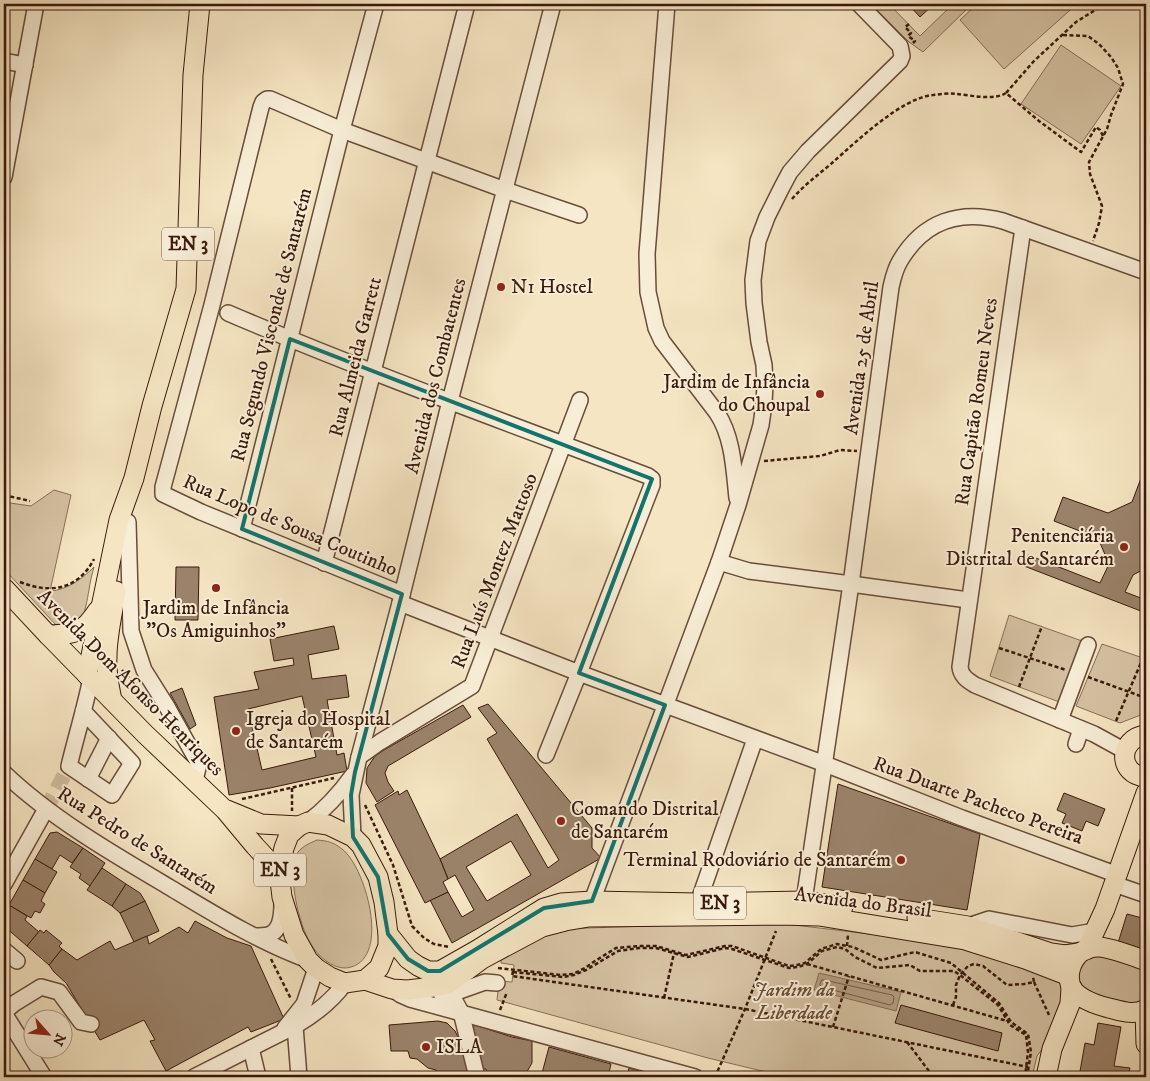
<svg xmlns="http://www.w3.org/2000/svg" width="1150" height="1081" font-family="'IM FELL DW Pica',serif">
  <rect width="100%" height="100%" fill="#f5e5c2"/>
  <filter id="stains"><feTurbulence type="fractalNoise" baseFrequency=".004" numOctaves="4"/><feColorMatrix values="0 0 0 0 .2 0 0 0 0 .09 0 0 0 0 .02 0 0 0 .5 -.17"/></filter>
  <radialGradient id="worn" r=".72"><stop offset=".6" stop-color="#630" stop-opacity="0"/><stop offset="1" stop-color="#630" stop-opacity=".3"/></radialGradient>
  <!-- green -->
  <g fill="#d5c2a3" stroke="#886e58">
    <polygon points="871,4 889,4 920,36 953,4 972,4 923,52 909,42"/>
    <polygon points="977,4 1077,4 1004,69 960,20"/>
    <polygon points="1061,45 1121,86 1081,144 1021,104"/>
    <path d="M54,490L71,495L50,591C67,590 82,579 94,567C92,574 90,582 89,590C85,610 84,634 56,625L4,569V534L10,503L31,506Z"/>
    <polygon points="1009,615 1085,642 1062,703 990,676"/>
    <polygon points="1102,644 1146,659 1146,713 1120,723 1076,706"/>
    <path d="M317,840C328,841 333,842 342,849C365,866 391,956 351,967C336,972 318,957 311,944C299,926 286,872 298,852C303,846 310,843 317,840Z"/>
    <polygon points="769,922 962,945 1066,981 1066,989 1046,1044 1037,1056 1032,1077 787,1077 708,1058 497,1000 499,981 512,982 514,965 501,963 501,957 558,929"/>
    <polygon points="1095,954 1143,969 1146,972 1146,1003 1138,1009 1078,990 1077,967 1081,961"/>
  </g>
  <!-- water -->
  <polygon fill="#b5a084" stroke="#846a54" points="819,973 901,992 896,1011 814,990"/>
  <g fill="none" stroke-linecap="round" stroke-linejoin="round">
    <!-- shore -->
    <polygon stroke="#785c48" stroke-width="1" points="822,980 824,980 892,995 894,997 893,1003 890,1005 822,987 820,985"/>
  </g>
  <!-- building -->
  <g fill="#9b836b" stroke="#3a190c" fill-rule="evenodd">
    <polygon points="908,4 934,4 920,17"/>
    <polygon points="1146,465 1146,568 1133,575 1125,592 1146,600 1146,613 1024,566 1028,555 1100,583 1109,564 1098,538 1054,521 1063,497 1108,513 1132,502"/>
    <polygon points="176,567 199,567 198,620 175,620"/>
    <path d="M334,626L339,649L308,655L312,679L346,675L349,697L327,700L337,755L344,753L347,771L270,788L229,795L214,697L259,689L254,672L294,665L293,658L274,661L270,639ZM302,696L316,757L262,770L248,709Z"/>
    <polygon points="182,688 196,725 190,729 170,693"/>
    <path d="M488,704L592,828V848L601,858L452,943L430,900L448,892L462,917L474,910L455,875L448,879L440,859L517,814L548,868L559,860L487,739L497,733L478,708ZM511,841L531,875L487,901L466,867Z"/>
    <polygon points="463,705 471,717 388,766 385,773 388,782 394,791 377,802 366,783 367,768 375,756 384,750"/>
    <polygon points="838,784 980,834 967,910 822,887"/>
    <polygon points="407,790 440,859 448,879 443,882 448,892 425,903 375,805 398,791 399,795"/>
    <polygon points="1064,793 1105,809 1098,826 1086,821 1082,831 1062,823 1066,814 1057,810"/>
    <polygon points="57,832 83,848 72,863 60,855 52,869 35,859 50,833"/>
    <polygon points="83,848 105,863 90,886 79,878 81,874 70,867"/>
    <polygon points="35,859 57,872 45,893 23,880"/>
    <polygon points="102,868 126,884 112,906 87,890"/>
    <polygon points="23,880 45,893 41,901 45,904 40,913 35,911 31,918 9,905"/>
    <polygon points="126,884 140,893 145,901 120,913 112,906"/>
    <polygon points="145,901 159,931 134,942 120,913"/>
    <polygon points="9,905 27,916 25,920 39,932 27,946 4,926 4,913"/>
    <polygon points="1127,914 1146,919 1146,950 1118,943"/>
    <polygon points="195,921 227,938 251,946 284,1019 251,1032 248,1027 166,1071 150,1041 155,1040 144,1020 100,1040 66,983 54,972 49,965 62,949 77,960 110,941 115,950 147,936 149,944 179,927 188,933"/>
    <polygon points="40,930 44,933 46,930 62,943 59,946 62,949 49,965 27,946"/>
    <polygon points="901,1005 1002,1033 998,1051 895,1023"/>
    <polygon points="438,1021 447,1023 455,1031 461,1043 469,1077 437,1077 436,1070 428,1068 417,1059 410,1058 408,1051 391,1051 389,1025"/>
    <polygon points="1098,1023 1121,1027 1114,1066 1130,1068 1128,1077 1079,1077 1085,1043 1094,1045"/>
    <polygon points="475,1025 512,1037 532,1041 532,1063 524,1077 488,1077 486,1069 483,1069 471,1030"/>
    <polygon points="549,1047 611,1064 608,1077 541,1077"/>
    <polygon points="629,1068 662,1077 627,1077"/>
  </g>
  <g fill="none" stroke-linecap="round" stroke-linejoin="round">
    <!-- minor-tunnel -->
    <polyline stroke="#d0bc9e" stroke-width="15" stroke-dasharray="15 8" stroke-linecap="butt" points="46,809 69,766"/>
    <!-- minor casing -->
    <g stroke="#694c3a" stroke-width="18">
      <g id="minor">
        <path d="M667,4L647,254L648,292L656,328L662,341L717,413C733,437 734,470 737,498"/>
        <polyline points="4,61 25,65"/>
        <polyline points="4,177 36,4"/>
        <path d="M1023,228L960,667C961,676 967,680 975,685L1094,734L1125,751"/>
        <path d="M228,313C366,372 508,423 648,476L652,479V485L579,673L546,755"/>
        <polyline points="128,522 131,631 144,670 166,705 199,764 195,780"/>
        <polyline points="242,529 342,130 376,4"/>
        <polyline points="719,562 749,571 851,584 968,600"/>
        <polyline points="324,563 467,4"/>
        <polyline points="402,594 201,512 163,494 163,487 212,305 261,107 263,102 267,99 270,99 342,130 505,190 579,215"/>
        <polyline points="400,603 579,673 825,764 962,818 1118,875"/>
        <path d="M83,711L132,763L112,795L69,766C76,737 85,708 91,678"/>
        <polyline points="1060,720 1088,645"/>
        <polyline points="1076,744 1081,729"/>
        <polyline points="359,757 380,742 472,686 580,400"/>
        <path d="M4,773C51,818 113,854 169,887C214,914 259,942 308,960"/>
        <polyline points="88,779 109,738"/>
        <path d="M308,822C326,809 340,793 353,775"/>
        <polyline points="353,837 351,795 359,757 400,603 450,401 553,4"/>
        <polyline points="4,884 46,809"/>
        <polyline points="1114,884 1146,895"/>
        <polyline points="592,901 719,562 738,505 761,425 764,404 765,383 764,365 759,342 754,303 753,280 758,241 767,217 782,187 790,172 808,151 900,61 902,56 900,46 859,4"/>
        <path d="M804,901L851,584L891,287C893,278 895,269 900,261C923,222 959,209 1003,221L1146,272"/>
        <polyline points="698,903 755,739"/>
        <polyline points="968,926 989,919 1072,935 1095,931"/>
        <path d="M255,936C259,936 264,936 268,935C281,932 282,914 282,903"/>
        <polyline points="4,950 17,961"/>
        <polyline points="448,984 451,994 461,1012 477,1077"/>
        <polyline points="395,991 401,995 410,999 695,1077"/>
        <polyline points="442,996 451,994 485,982 497,983"/>
        <polyline points="4,1012 15,1003 41,987 59,992 81,1022 91,1024"/>
        <polyline points="4,1013 44,1077"/>
        <polyline points="295,1026 299,1077"/>
        <polyline points="285,1028 304,1004 316,968"/>
        <polyline points="251,1048 258,1077"/>
        <path d="M194,1077L295,1026C314,1015 332,1001 345,983"/>
      </g>
    </g>
    <!-- major casing -->
    <g stroke="#3a190c" stroke-width="21">
      <g id="major">
        <polyline points="4,588 48,635 145,734 225,810 255,846 279,872"/>
        <path d="M48,635C76,634 82,634 98,610"/>
        <polyline points="87,675 119,520 134,478 152,406 186,289 193,75 200,4"/>
        <path d="M112,700C109,686 106,671 107,657C107,635 113,612 116,591"/>
        <path d="M1146,735C1118,738 1117,775 1146,777"/>
        <polyline points="227,810 261,824 299,826"/>
        <polygon points="308,822 328,825 353,837 361,845 378,877 384,902 388,934 388,946 379,968 365,980 345,983 330,977 316,968 308,960 294,935 282,897 279,872 284,848 289,835 299,826"/>
        <polyline points="917,918 968,926 1051,953 1065,955 1079,953"/>
        <polyline points="388,934 408,959 418,966 428,971 440,971 477,950 544,908 561,903 592,901 698,903 804,901 843,907"/>
        <polyline points="1086,950 1105,909 1146,793"/>
        <path d="M1146,961C1136,957 1108,947 1098,947C1093,947 1084,949 1080,953C1070,962 1065,980 1074,991C1083,1001 1100,1006 1113,1009C1124,1012 1135,1015 1146,1009"/>
        <polyline points="365,980 392,989 407,990 434,987 448,984 482,959 542,927 565,921 589,917 780,915 819,916 965,940 1025,959 1069,976"/>
        <polyline points="1145,1010 1146,1044"/>
        <polyline points="1046,1077 1052,1049 1070,1004 1071,987"/>
      </g>
    </g>
    <!-- path -->
    <g stroke="#3a190c" stroke-width="2.5" stroke-dasharray="4 2.5" stroke-linecap="butt">
      <polyline points="909,24 905,27 911,33 908,36 915,41 913,43"/>
      <polyline points="1063,35 1088,36 1099,44 1111,57 1118,68 1123,84 1111,115 1107,129 1089,162 1090,174 1102,206 1099,223 1093,241"/>
      <polyline points="1103,136 1100,130 1096,127 1081,152 1039,121 1006,93 1034,61 1076,22 1105,4"/>
      <path d="M792,199C803,186 818,175 832,163C856,142 901,98 933,95C941,94 949,93 956,94C971,95 993,101 1006,93"/>
      <polyline points="764,461 820,456 840,450 857,451"/>
      <polyline points="4,495 30,501"/>
      <polyline points="4,505 6,495"/>
      <path d="M20,582C50,594 78,590 94,559"/>
      <polyline points="999,648 1066,670"/>
      <polyline points="122,670 127,676 136,684"/>
      <polyline points="1088,677 1146,698"/>
      <polyline points="1019,687 1042,626"/>
      <polyline points="1116,721 1143,658"/>
      <polyline points="292,788 292,811"/>
      <polyline points="242,799 334,778"/>
      <polyline points="365,805 393,865 412,926 424,938 434,944 449,947"/>
      <polyline points="847,946 848,935"/>
      <polyline points="271,959 291,999"/>
      <polyline points="807,964 1007,1021"/>
      <polyline points="498,968 561,975 573,974 585,968 595,961 616,948 639,946 656,946 686,955 725,946 732,946 789,966 797,965 805,963 821,949 837,944 853,947 881,960 915,952 951,963 999,1003 1011,1022 1028,1034 1031,1052 1027,1077"/>
      <polyline points="513,971 512,976 745,1009 1028,1067"/>
      <polyline points="513,972 563,977 574,975 586,970 618,951 639,948 656,948 688,957 725,948 732,949 789,968 798,967 807,964 822,951 837,947 845,949 855,957 877,968 910,965 920,971 954,971 960,975 998,1005 1010,1025 1026,1035 1028,1052 1025,1077"/>
      <polyline points="1034,982 1049,1015"/>
      <polyline points="664,998 674,953"/>
      <polyline points="953,1005 956,997 956,985 960,975 968,966 974,964 983,966 1007,985 1024,984 1034,982 1033,977"/>
      <polyline points="500,1010 507,992"/>
      <polyline points="833,1027 849,976"/>
      <polyline points="907,1042 929,1071 939,1077"/>
      <polyline points="715,1077 745,1009 776,931"/>
    </g>
    <!-- minor -->
    <use href="#minor" stroke="#f8eed7" stroke-width="15"/>
    <!-- major -->
    <use href="#major" stroke="#f5e5c2" stroke-width="19"/>
  </g>
  <!-- marked area -->
  <path fill="none" stroke="#0f766e" stroke-width="4" stroke-linejoin="round" d="M290,339L652,479L579,673L665,705L592,901L544,908L440,971H428L408,959L388,934L378,877L353,837L351,795L355,772L402,594L242,529Z"/>
  <!-- markers -->
  <g fill="#8f2418" stroke="#f8eed7" stroke-width="2">
    <circle cx="501" cy="287" r="5"/>
    <circle cx="820" cy="394" r="5"/>
    <circle cx="1124" cy="547" r="5"/>
    <circle cx="216" cy="588" r="5"/>
    <circle cx="236" cy="731" r="5"/>
    <circle cx="561" cy="821" r="5"/>
    <circle cx="901" cy="860" r="5"/>
    <circle cx="426" cy="1047" r="5"/>
  </g>
  <g text-anchor="middle" dominant-baseline="central" stroke-width="4" stroke-linejoin="round" paint-order="stroke">
    <!-- shield labels -->
    <g fill="#f8eed7" stroke="#735949" stroke-width="1">
      <rect x="162" y="227.5" width="52" height="33" rx="4"/>
      <rect x="254" y="853.5" width="52" height="33" rx="4"/>
      <rect x="694" y="886.5" width="52" height="33" rx="4"/>
    </g>
    <g font-size="19" font-weight="bold" fill="#3a190c">
      <text x="188" y="244">EN 3</text>
      <text x="280" y="870">EN 3</text>
      <text x="720" y="903">EN 3</text>
    </g>
    <!-- poi labels -->
    <g font-size="20" fill="#3a190c" stroke="#f8eed7" text-anchor="start">
      <text x="511" y="287">N1 Hostel</text>
      <text x="810" y="382" text-anchor="end">Jardim de Infância<tspan x="810" dy="23">do Choupal</tspan></text>
      <text x="1114" y="536" text-anchor="end">Penitenciária<tspan x="1114" dy="23">Distrital de Santarém</tspan></text>
      <text x="216" y="608" text-anchor="middle">Jardim de Infância<tspan x="216" dy="23">"Os Amiguinhos"</tspan></text>
      <text x="246" y="719">Igreja do Hospital<tspan x="246" dy="23">de Santarém</tspan></text>
      <text x="571" y="809">Comando Distrital<tspan x="571" dy="23">de Santarém</tspan></text>
      <text x="891" y="860" text-anchor="end">Terminal Rodoviário de Santarém</text>
      <text x="436" y="1047">ISLA</text>
    </g>
    <!-- street labels -->
    <g font-size="20" fill="#3a190c" stroke="#f8eed7">
      <text transform="translate(272 325) rotate(-76)">Rua Segundo Visconde de Santarém</text>
      <text transform="translate(356 357) rotate(-76)">Rua Almeida Garrett</text>
      <text transform="translate(862 358) rotate(-82)">Avenida 25 de Abril</text>
      <text transform="translate(436 376) rotate(-76)">Avenida dos Combatentes</text>
      <text transform="translate(977 402) rotate(-82)">Rua Capitão Romeu Neves</text>
      <text transform="translate(290 526) rotate(23)">Rua Lopo de Sousa Coutinho</text>
      <text transform="translate(495 571) rotate(-69)">Rua Luís Montez Mattoso</text>
      <text transform="translate(130 683) rotate(45)">Avenida Dom Afonso Henriques</text>
      <text transform="translate(978 801) rotate(20)">Rua Duarte Pacheco Pereira</text>
      <text transform="translate(137 841) rotate(32)">Rua Pedro de Santarém</text>
      <text transform="translate(863 903) rotate(7)">Avenida do Brasil</text>
    </g>
    <!-- park labels -->
    <g font-size="20" font-style="italic" fill="#684c39" stroke="#f8eed7">
      <text x="794" y="990">Jardim da<tspan x="794" dy="23">Liberdade</tspan></text>
    </g>
  </g>
  <!-- margin -->
  <rect width="1150" height="1081" fill="none" stroke="#f5e5c2" stroke-width="20"/>
  <rect x="5" y="5" width="1140" height="1071" fill="none" stroke="#3a190c" stroke-width="2.5"/>
  <rect x="10" y="10" width="1130" height="1061" fill="none" stroke="#3a190c"/>
  <!-- north arrow -->
  <g transform="translate(48 1034) rotate(117)"><circle r="24" fill="#f8eed7" stroke="#ac9986"/>
  <path d="M0-4L9 19L0 12L-9 19Z" fill="#8f2418"/>
  <text y="-8" font-size="14" font-weight="bold" text-anchor="middle" fill="#3a190c">N</text>
  </g>
  <rect width="100%" height="100%" filter="url(#stains)"/>
  <rect width="100%" height="100%" fill="url(#worn)"/>
</svg>
